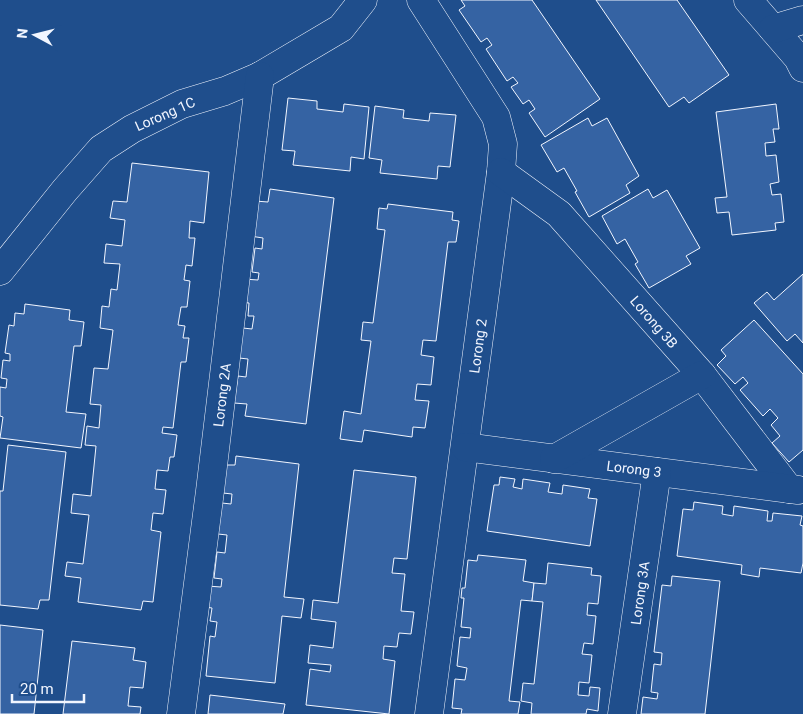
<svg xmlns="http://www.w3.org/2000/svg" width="803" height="714" font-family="Roboto,sans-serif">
  <rect width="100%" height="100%" fill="#1f4e8c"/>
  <!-- building -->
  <g fill="#3563a3" stroke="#f2f6ff">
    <polygon points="461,0 532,0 600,99 545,137 529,113 535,109 529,100 523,104 511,87 518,83 513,77 507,81 486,49 492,45 487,38 481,42 459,10 465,6"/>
    <polygon points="596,0 677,0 729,75 689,103 684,97 669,107"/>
    <polygon points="288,98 317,101 317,109 343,112 344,104 369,107 364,159 351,157 350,171 293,165 295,151 282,150"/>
    <polygon points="776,104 779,129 773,129 775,142 765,143 766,156 776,155 779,182 770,184 772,195 781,194 784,222 775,223 776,230 732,235 729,212 717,213 715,198 727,197 716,112"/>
    <polygon points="375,106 404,110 403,118 429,121 430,113 456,115 450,167 438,166 437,179 380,173 382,160 369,158"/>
    <polygon points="588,118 592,126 607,118 639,176 626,185 630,193 589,217 575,192 577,191 564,168 557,172 541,145"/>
    <polygon points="132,163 209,172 204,223 190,221 189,238 195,238 192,266 186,265 184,280 190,281 187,307 181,307 178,325 185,326 183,338 189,338 186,362 181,362 173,428 163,427 162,433 177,435 174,457 170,457 168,471 157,470 155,489 166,490 163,514 153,513 151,530 161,532 153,602 143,601 141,610 78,602 81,578 65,576 67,562 83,564 89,515 71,513 73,494 91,496 96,446 85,445 87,426 99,428 101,405 90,404 94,368 108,369 113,330 100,328 102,306 109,307 111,289 117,290 120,264 104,263 106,244 122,246 125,220 110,218 113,201 127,202"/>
    <polygon points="270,189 334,198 306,424 245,416 247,404 234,403 238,376 246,377 248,359 239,358 243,328 252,329 254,316 248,316 249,303 240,302 243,279 258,280 259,273 252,272 255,248 262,249 263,238 250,236 255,201 268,202"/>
    <polygon points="648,189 653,198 667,190 700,248 686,256 691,264 649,288 635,264 638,262 625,239 617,244 602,216"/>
    <polygon points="388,204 453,212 452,220 459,221 456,242 448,242 436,341 423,340 421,355 434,357 431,385 417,384 415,400 429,401 425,428 413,427 412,437 364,430 362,442 340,439 344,411 361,414 371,341 361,340 363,322 373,323 385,230 377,229 379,208 387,209"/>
    <polygon points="803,274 803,343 795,334 787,341 754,303 767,292 774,300"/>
    <polygon points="25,304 70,310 69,320 84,322 81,346 74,346 66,412 86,414 81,448 0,438 3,417 0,416 0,387 6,388 7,379 1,378 3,360 10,361 10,354 5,353 9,325 14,326 15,313 24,314"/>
    <polygon points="754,320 803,374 803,450 789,462 772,443 780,436 771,425 778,418 770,409 763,416 740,390 748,383 743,377 735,384 717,365 726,356 721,350"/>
    <polygon points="8,445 66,452 49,600 40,600 38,609 0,605 0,491 3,491"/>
    <polygon points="236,456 299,464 284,597 304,599 301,618 282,616 275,683 206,676 210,636 215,637 217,622 210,621 212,608 205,607 207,586 221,587 222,579 214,578 217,552 225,553 227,535 218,534 222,503 231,504 232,494 223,493 226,465 235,465"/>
    <polygon points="354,470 416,477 407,559 394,558 392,573 405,574 401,611 414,612 411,634 399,633 397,647 384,646 383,659 395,661 389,714 306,705 310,669 330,672 331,665 308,663 310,645 333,648 336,622 311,619 313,600 338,603"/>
    <polygon points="500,477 515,479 513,487 522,489 523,479 550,483 548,492 562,494 563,485 590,489 588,498 597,499 590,546 487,531 494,485 499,485"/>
    <polygon points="694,502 723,506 722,514 733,516 734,506 768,511 767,521 772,521 773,513 802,516 800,525 803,526 803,563 801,573 760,568 759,577 741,574 742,565 677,556 683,509 693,510"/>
    <polygon points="478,555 526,560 523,581 534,583 532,601 521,600 509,701 520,702 518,714 461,714 462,709 452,708 455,679 465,680 467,668 457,666 460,637 470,638 471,628 461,627 464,598 461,598 462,588 465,588 468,560 477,561"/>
    <polygon points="548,563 592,568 591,575 601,576 598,604 588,603 587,615 596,616 593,644 584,643 582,654 592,655 589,683 579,682 578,695 589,696 590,687 600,688 598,711 587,709 586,714 531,714 532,703 521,701 523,683 534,684 543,602 532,601 534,583 546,584"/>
    <polygon points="672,576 720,581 705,714 641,714 643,697 657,699 658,693 651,692 654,664 661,665 662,653 654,652 662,585 671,586"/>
    <polygon points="0,625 43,630 34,714 0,714"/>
    <polygon points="72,641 135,648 133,660 146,662 143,688 130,687 128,706 141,707 140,714 63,714"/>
    <polygon points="210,695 285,704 283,714 208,714"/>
  </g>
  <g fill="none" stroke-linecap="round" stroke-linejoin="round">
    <!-- minor casing -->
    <g stroke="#f2f6ff" stroke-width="29">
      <g id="minor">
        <polyline points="421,0 496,117 503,144 501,172 429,714"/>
        <polyline points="748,0 798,58 803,68"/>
        <polyline points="773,29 803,20"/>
        <polyline points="501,172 559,214 702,375 789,489"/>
        <polyline points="0,271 65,190 101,149 132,129 182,104 225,91 260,76 341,28 363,0"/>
        <polyline points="465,447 798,490"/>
        <polyline points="554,459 702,375"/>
        <polyline points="181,714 210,491 260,76"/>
        <polyline points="622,714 657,472"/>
      </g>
    </g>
    <!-- minor -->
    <use href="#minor" stroke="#1f4e8c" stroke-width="28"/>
  </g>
  <g text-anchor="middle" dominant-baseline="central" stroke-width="4" stroke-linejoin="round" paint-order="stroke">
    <!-- street labels -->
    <g font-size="14" fill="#f2f6ff" stroke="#1f4e8c">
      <text transform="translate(165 114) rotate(-24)">Lorong 1C</text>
      <text transform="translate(654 322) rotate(49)">Lorong 3B</text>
      <text transform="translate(478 346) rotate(-82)">Lorong 2</text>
      <text transform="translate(222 395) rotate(-83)">Lorong 2A</text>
      <text transform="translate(634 469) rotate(7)">Lorong 3</text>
      <text transform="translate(640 593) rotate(-82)">Lorong 3A</text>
    </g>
  </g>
  <!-- north arrow -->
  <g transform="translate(35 35) rotate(277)" stroke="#1f4e8c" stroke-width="4" paint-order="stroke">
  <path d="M0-4L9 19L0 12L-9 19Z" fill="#f2f6ff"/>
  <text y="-8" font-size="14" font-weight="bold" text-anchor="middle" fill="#f2f6ff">N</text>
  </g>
  <!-- scale -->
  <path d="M12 694v8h72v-8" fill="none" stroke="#f2f6ff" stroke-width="2.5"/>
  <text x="20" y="694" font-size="15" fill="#f2f6ff" stroke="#1f4e8c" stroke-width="4" paint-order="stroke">20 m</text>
</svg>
